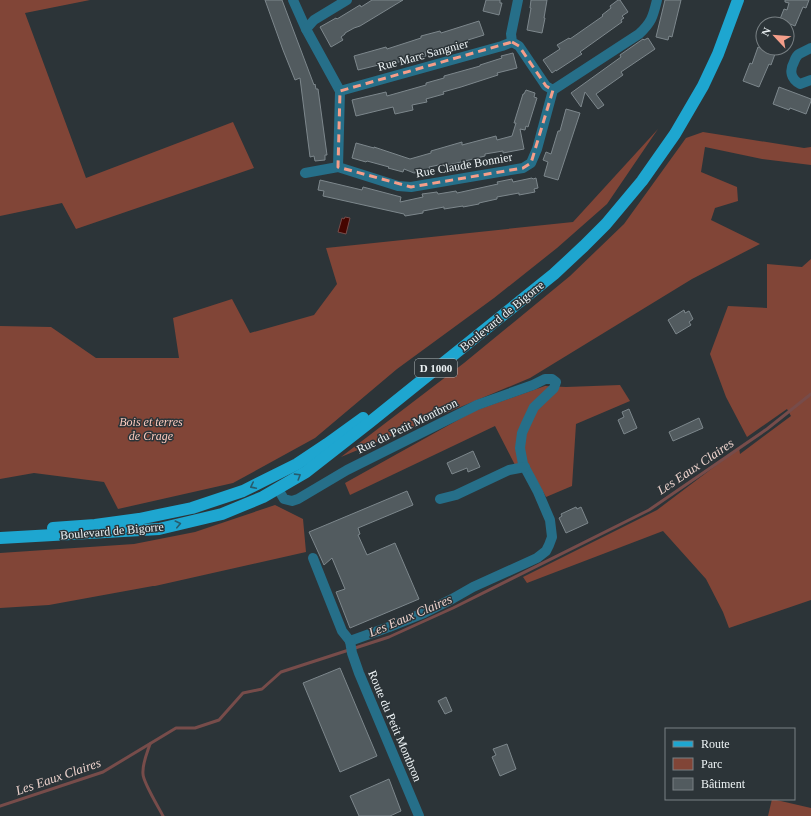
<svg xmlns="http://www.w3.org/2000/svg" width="811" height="816" font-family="'Times New Roman',serif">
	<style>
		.green { fill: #814537 }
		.water { fill: #450500; stroke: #774c4a }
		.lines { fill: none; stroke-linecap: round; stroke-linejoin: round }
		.stream { stroke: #774c4a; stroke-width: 3 }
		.building { fill: #525b5f; stroke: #7d878c }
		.minor { stroke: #266f89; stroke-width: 10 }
		.major { stroke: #1ea6d0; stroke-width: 12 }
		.oneway { stroke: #275c6d }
		.marked { fill: none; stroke: #f49e8a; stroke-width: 3; stroke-dasharray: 8 5; stroke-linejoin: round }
		.labels { text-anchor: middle; stroke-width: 3; stroke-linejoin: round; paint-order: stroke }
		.shield { fill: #2c3438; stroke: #b3babc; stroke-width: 1 }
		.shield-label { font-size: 11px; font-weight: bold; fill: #edf3f5 }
		.street-label { font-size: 12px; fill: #edf3f5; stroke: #2c3438 }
		.park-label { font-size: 12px; font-style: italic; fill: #fdcbbf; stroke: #2c3438 }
		.water-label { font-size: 13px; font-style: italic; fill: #edd3cd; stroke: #2c3438 }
	</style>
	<rect width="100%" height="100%" fill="#2c3438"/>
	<g class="green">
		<polygon points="0,0 90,0 25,13 86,178 233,122 254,168 76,229 62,203 0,216"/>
		<polygon points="658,129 607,204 557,248 494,298 397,369 315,438 233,483 118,509 104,482 34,473 0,479 0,326 51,327 96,358 179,358 173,318 232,299 250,333 314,315 337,284 326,248 573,222"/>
		<polygon points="703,132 804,148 811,147 811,165 762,159 705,147 701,172 737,187 738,201 715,208 711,220 760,244 692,279 530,378 341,457 464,363 570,276 624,224 686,138"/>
		<polygon points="811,259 811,600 729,628 723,612 706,579 663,531 527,583 523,577 657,510 739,448 740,454 791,416 787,409 747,437 726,397 710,354 728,306 767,308 767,264 802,267"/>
		<polygon points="620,385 630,401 576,424 572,486 546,497 527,464 515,465 495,426 350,495 345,483 474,411 545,386 566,387"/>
		<polygon points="275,505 303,519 306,552 155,586 153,586 49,605 0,608 0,553 134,544 195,532"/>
		<polygon points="772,799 811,808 811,816 768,816"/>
	</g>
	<polygon class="water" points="345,217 350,218 346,234 338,232 342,218 344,219"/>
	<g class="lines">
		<g class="stream">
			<path d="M150,744C147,753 142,764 143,774C143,782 159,808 163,816"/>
			<polyline points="0,806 103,772 176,728 195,728 219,720 243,693 262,689 281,672 389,637 453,608 649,510 767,429 811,394"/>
		</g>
	</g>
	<g class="building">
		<polygon points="265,0 282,0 314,85 315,84 316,89 318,89 327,155 325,155 325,160 315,161 314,156 310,157 300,78 295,80 283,50"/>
		<polygon points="372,0 403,0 360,26 354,28 345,33 345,34 341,37 343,40 331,47 320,27 336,18 337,19 360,5 361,7"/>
		<polygon points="486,0 500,0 500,3 502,3 499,15 483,11"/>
		<polygon points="531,0 547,0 544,18 545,18 542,33 527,30 531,8 530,8"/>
		<polygon points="618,0 620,0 628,12 622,16 624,18 621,20 622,22 580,52 582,54 556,71 556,70 552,73 543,60 560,49 557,45 569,38 570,39 603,16 602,15 611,8 610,6"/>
		<polygon points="665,0 681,0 672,37 669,36 668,40 656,37"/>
		<polygon points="785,0 809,0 806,8 803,7 795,26 790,24 778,24 784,9 787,10 789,3 785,2"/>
		<polygon points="479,21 484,35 468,40 469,43 450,49 449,47 425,52 426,56 414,59 413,58 395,63 395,61 358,70 354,56 386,47 387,49 421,38 421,36 440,31 441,33"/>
		<polygon points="648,38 655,49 621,72 623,75 596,94 604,105 598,109 585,92 581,107 571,93 621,57 620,55 643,39 644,40"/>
		<polygon points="758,47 775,54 771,65 769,64 759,87 743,81 750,63 752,64"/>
		<polygon points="513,53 517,68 497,73 498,75 461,87 443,92 444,94 426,99 427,102 412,105 413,110 395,114 393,107 356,116 352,100 386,92 387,96 426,85 426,83 444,78 444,76 480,66 480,65 502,58 501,56"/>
		<polygon points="779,87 811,99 811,101 806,114 790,108 789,110 773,104"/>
		<polygon points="526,90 535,93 534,97 537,98 528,127 526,126 525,130 520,129 524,149 503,153 503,151 485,154 485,156 449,165 448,163 429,167 430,170 414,173 404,169 403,172 388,168 389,167 367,161 366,162 352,158 356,143 374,148 374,147 410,159 431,153 431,151 462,142 462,145 496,136 497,140 512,136 516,123 514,123 523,94 524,94"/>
		<polygon points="566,109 580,113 558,180 544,176 548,162 543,160 546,152 551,154 558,131 560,131"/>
		<polygon points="532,178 533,179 536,178 538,188 534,189 535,192 519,195 519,193 497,197 497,199 479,203 479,204 463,207 463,206 444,209 444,207 423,211 423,213 405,216 404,214 323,196 324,191 318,190 320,180 362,190 363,187 401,197 400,202 423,197 422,194 437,192 438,194 456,191 457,193 498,184 497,182 512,179 513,182"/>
		<polygon points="684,310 685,313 689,311 693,319 689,322 691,325 676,334 668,320"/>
		<polygon points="629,409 637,428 624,434 618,420 624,417 622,412"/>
		<polygon points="699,418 703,428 673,441 669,432"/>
		<polygon points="473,451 480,467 468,472 467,468 452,474 447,463"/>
		<polygon points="407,491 413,505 358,528 360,534 358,535 367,555 395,543 419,599 350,628 336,592 345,589 332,558 324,565 309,532"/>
		<polygon points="576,507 577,509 581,507 588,523 566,533 559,518 562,516 561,514"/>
		<polygon points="340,668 377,756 340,772 303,683"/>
		<polygon points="446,697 452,711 445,714 438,701"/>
		<polygon points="507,744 516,769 500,776 492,757 496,755 493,749"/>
		<polygon points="389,779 401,811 390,816 359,816 350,796"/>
	</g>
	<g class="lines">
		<g class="minor">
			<polyline points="293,0 306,29 340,91 338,167"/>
			<polyline points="518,0 511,34 512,42 519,46 546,86 553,90"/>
			<polyline points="306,29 314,20 347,0"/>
			<path d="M811,48C807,50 803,52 799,54C796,56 795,59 794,62C789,71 791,79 800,84L811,80"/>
			<polyline points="340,91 502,46 512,42"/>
			<path d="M305,173L338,167L398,186L411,187L523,168L531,163L537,149L553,90L639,34C652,22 653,16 657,0"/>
			<polyline points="278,489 284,499 292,501 298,499 347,470 477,405 533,385 545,379 552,379 556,382 554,388 534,407 526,424 522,433 520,448 523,464 538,492 550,520 552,537 549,545 546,551 537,558 473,587 452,599 424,613 389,627 350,641"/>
			<polyline points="440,499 456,495 509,470 525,467"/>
			<polyline points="313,558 342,631 350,641"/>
			<polyline points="350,641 352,653 359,673 419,816"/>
		</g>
		<g class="major">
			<polyline points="53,528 95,525 139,519 192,508 243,491 297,464 327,444 363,418"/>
			<polyline points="0,538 159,529 222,514 263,497 306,472 370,422 554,274 584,246 606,224 642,181 675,134 703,86 718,54 738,0"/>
		</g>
	</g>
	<defs><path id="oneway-chevron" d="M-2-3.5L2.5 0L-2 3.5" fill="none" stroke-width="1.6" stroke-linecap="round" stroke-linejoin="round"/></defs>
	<g class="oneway">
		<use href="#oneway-chevron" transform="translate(298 476) rotate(-32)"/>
		<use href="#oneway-chevron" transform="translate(253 486) rotate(153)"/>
		<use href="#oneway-chevron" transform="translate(178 524) rotate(-13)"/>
	</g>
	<path class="marked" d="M512,42L519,46L546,86L553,90L531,163L523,168L411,187L338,167L340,91Z"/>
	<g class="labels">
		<rect class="shield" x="415" y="359" width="42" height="18" rx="3"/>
		<g class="shield-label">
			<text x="436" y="372">D 1000</text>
		</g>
		<g class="street-label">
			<text transform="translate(423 55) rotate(-15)" y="4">Rue Marc Sangnier</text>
			<text transform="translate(464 165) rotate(-10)" y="4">Rue Claude Bonnier</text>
			<text transform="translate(502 316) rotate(-39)" y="4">Boulevard de Bigorre</text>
			<text transform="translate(407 426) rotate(-26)" y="4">Rue du Petit Montbron</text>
			<text transform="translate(112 531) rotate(-5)" y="4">Boulevard de Bigorre</text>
			<text transform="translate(395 726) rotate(67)" y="4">Route du Petit Montbron</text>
		</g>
		<g class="park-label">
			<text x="151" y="426">Bois et terres<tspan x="151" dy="14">de Crage</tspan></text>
		</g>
		<g class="water-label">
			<text transform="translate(695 466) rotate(-34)" y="5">Les Eaux Claires</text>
			<text transform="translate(410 615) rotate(-23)" y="5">Les Eaux Claires</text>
			<text transform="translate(58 776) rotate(-19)" y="5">Les Eaux Claires</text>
		</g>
	</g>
	<rect x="665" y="728" width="130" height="72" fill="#2c3438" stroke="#798084"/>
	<rect x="673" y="741" width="20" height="6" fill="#1ea6d0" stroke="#798084"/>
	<text x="701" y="748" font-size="12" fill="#edf3f5">Route</text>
	<rect x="673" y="758" width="20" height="12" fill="#814537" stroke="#798084"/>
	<text x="701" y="768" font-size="12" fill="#edf3f5">Parc</text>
	<rect x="673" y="778" width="20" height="12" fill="#525b5f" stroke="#798084"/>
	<text x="701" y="788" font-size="12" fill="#edf3f5">Bâtiment</text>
	<g transform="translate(775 36) rotate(296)"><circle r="19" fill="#2c3438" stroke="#798084"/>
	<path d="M0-3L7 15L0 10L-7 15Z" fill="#f49e8a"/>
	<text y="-6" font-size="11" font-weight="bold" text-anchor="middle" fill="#edf3f5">N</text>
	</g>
</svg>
